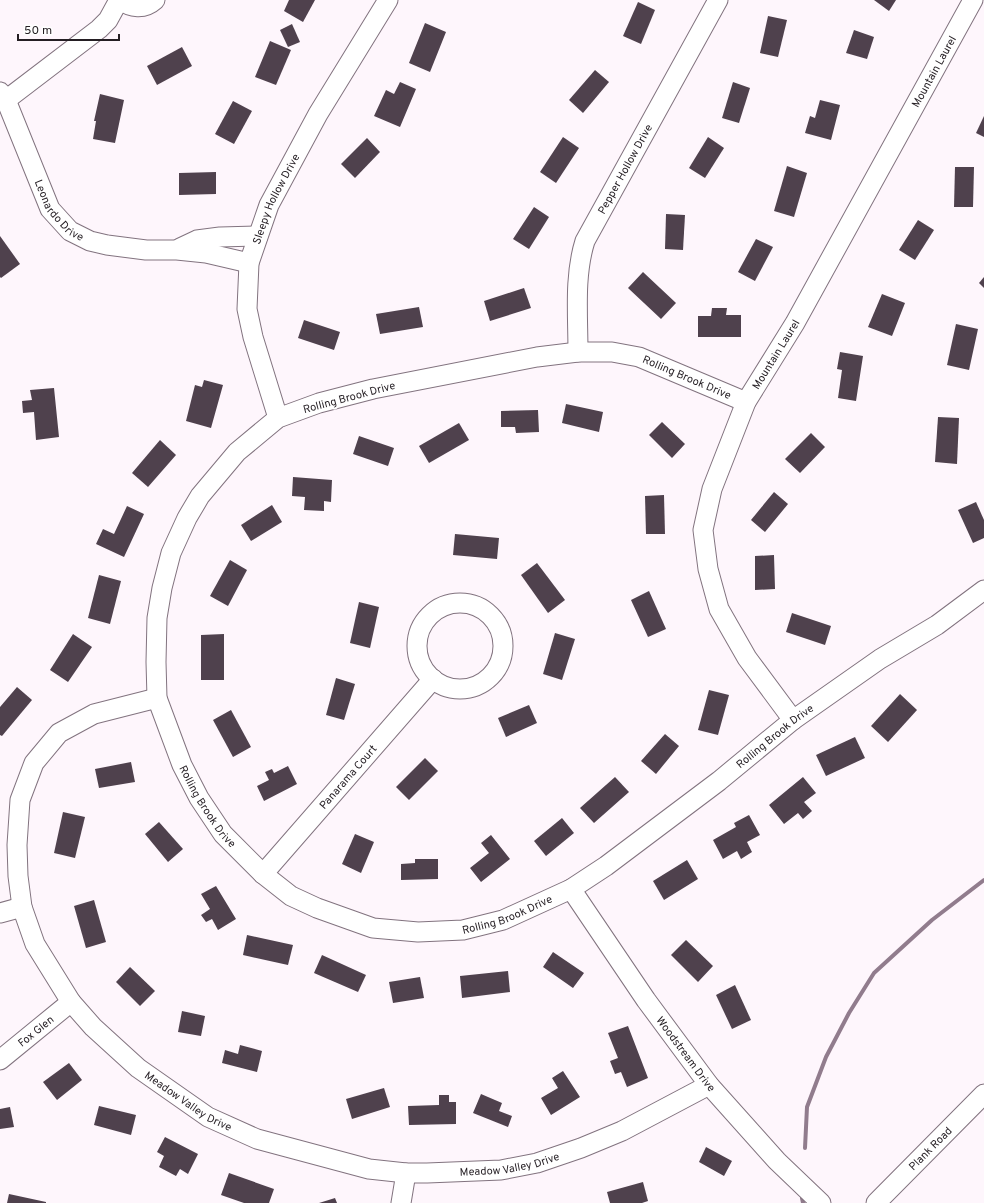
<svg xmlns="http://www.w3.org/2000/svg" width="984" height="1203" font-family="Overpass,sans-serif">
	<style>
		.lines { fill: none; stroke-linecap: round; stroke-linejoin: round }
		.stream { stroke: #917c8d; stroke-width: 4 }
		.building { fill: #4f414d }
		.minor-casing { stroke: #82737f; stroke-width: 21 }
		.minor { stroke: #fff; stroke-width: 19 }
		.labels { text-anchor: middle; stroke-width: 4; stroke-linejoin: round; paint-order: stroke }
		.street-label { font-size: 11px; fill: #241e23; stroke: #fff }
	</style>
	<rect width="100%" height="100%" fill="#fef6fc"/>
	<g class="lines">
		<g class="stream">
			<polyline points="805,1148 807,1107 826,1057 849,1013 874,973 932,920 984,880"/>
			<polyline points="802,1198 803,1203"/>
		</g>
	</g>
	<g class="building">
		<polygon points="289,0 315,0 303,22 284,11"/>
		<polygon points="874,0 896,0 889,11"/>
		<polygon points="638,2 655,10 641,44 623,36"/>
		<polygon points="768,16 787,20 778,57 760,53"/>
		<polygon points="425,23 446,32 430,72 409,63"/>
		<polygon points="292,24 300,42 288,47 280,30"/>
		<polygon points="854,30 874,37 867,59 846,53"/>
		<polygon points="270,41 291,50 276,85 255,77"/>
		<polygon points="182,47 192,66 157,85 147,66"/>
		<polygon points="595,70 609,82 583,113 569,100"/>
		<polygon points="400,82 416,89 400,127 374,116 386,90 394,94"/>
		<polygon points="733,82 750,88 739,123 722,118"/>
		<polygon points="100,94 124,100 115,143 93,139 96,121 94,121"/>
		<polygon points="820,100 840,105 831,140 805,133 810,116 815,118"/>
		<polygon points="233,101 252,111 234,144 215,134"/>
		<polygon points="984,116 984,137 976,133"/>
		<polygon points="563,137 579,148 556,183 540,172"/>
		<polygon points="708,137 724,148 705,178 689,168"/>
		<polygon points="367,138 380,152 355,178 341,164"/>
		<polygon points="787,166 807,173 794,217 774,211"/>
		<polygon points="955,167 974,167 973,207 954,207"/>
		<polygon points="216,172 216,194 179,195 179,173"/>
		<polygon points="534,207 549,217 529,249 513,239"/>
		<polygon points="666,214 685,215 683,250 665,249"/>
		<polygon points="918,220 934,230 915,260 899,250"/>
		<polygon points="0,236 20,264 1,278 0,277"/>
		<polygon points="756,239 773,247 755,281 738,272"/>
		<polygon points="643,272 676,303 661,319 628,288"/>
		<polygon points="984,277 984,288 979,283"/>
		<polygon points="524,288 531,308 490,321 484,301"/>
		<polygon points="882,294 905,303 892,336 868,327"/>
		<polygon points="419,307 423,327 380,334 376,314"/>
		<polygon points="712,308 727,308 726,315 741,315 741,337 698,337 698,316 711,316"/>
		<polygon points="304,320 340,332 334,350 298,338"/>
		<polygon points="956,324 978,329 969,370 947,365"/>
		<polygon points="840,352 863,356 856,401 838,398 842,370 837,369"/>
		<polygon points="204,380 223,385 211,428 186,421 195,385 202,387"/>
		<polygon points="54,388 59,437 36,440 34,412 23,413 22,401 32,400 30,390"/>
		<polygon points="566,404 603,412 599,432 562,423"/>
		<polygon points="538,410 539,432 516,433 515,427 501,427 501,411"/>
		<polygon points="938,417 959,418 957,464 935,462"/>
		<polygon points="662,422 685,444 672,458 649,435"/>
		<polygon points="459,423 469,440 429,463 419,446"/>
		<polygon points="811,433 825,447 800,473 785,459"/>
		<polygon points="359,436 394,448 388,466 353,454"/>
		<polygon points="160,440 176,455 148,487 132,473"/>
		<polygon points="293,477 332,480 331,502 324,501 324,511 304,510 305,497 292,496"/>
		<polygon points="774,492 788,504 765,532 751,520"/>
		<polygon points="664,495 665,534 646,534 645,496"/>
		<polygon points="976,502 984,520 984,538 973,543 958,510"/>
		<polygon points="272,505 282,522 251,541 241,525"/>
		<polygon points="127,506 144,514 124,557 96,544 103,529 114,534"/>
		<polygon points="455,534 499,538 497,559 453,555"/>
		<polygon points="774,555 775,589 755,590 755,556"/>
		<polygon points="230,560 247,570 228,606 210,596"/>
		<polygon points="537,563 565,600 548,613 521,575"/>
		<polygon points="99,575 121,581 110,624 88,618"/>
		<polygon points="649,591 666,629 648,637 631,600"/>
		<polygon points="359,602 379,607 370,648 350,643"/>
		<polygon points="792,613 831,626 825,645 786,632"/>
		<polygon points="555,633 575,639 562,680 543,674"/>
		<polygon points="73,634 92,647 68,682 50,670"/>
		<polygon points="224,634 224,680 201,680 201,635"/>
		<polygon points="336,678 355,684 344,720 326,715"/>
		<polygon points="17,687 32,700 2,736 0,735 0,707"/>
		<polygon points="709,690 729,695 718,735 698,730"/>
		<polygon points="900,694 917,710 888,742 871,726"/>
		<polygon points="529,705 537,723 506,737 498,718"/>
		<polygon points="231,710 251,747 233,757 213,720"/>
		<polygon points="665,734 679,746 656,774 641,761"/>
		<polygon points="855,737 865,758 826,776 816,755"/>
		<polygon points="425,758 438,771 409,800 396,787"/>
		<polygon points="131,762 135,782 99,788 95,769"/>
		<polygon points="288,766 297,784 264,801 257,786 269,780 265,772 272,769 274,773"/>
		<polygon points="615,777 629,792 594,823 580,808"/>
		<polygon points="803,777 816,793 804,802 812,811 803,819 798,813 784,824 769,805"/>
		<polygon points="63,812 85,817 75,858 54,853"/>
		<polygon points="749,815 760,835 747,842 752,852 741,859 737,851 723,859 713,840 736,827 734,823"/>
		<polygon points="562,818 574,833 546,856 534,841"/>
		<polygon points="159,822 183,849 168,862 145,834"/>
		<polygon points="355,834 374,842 361,873 342,864"/>
		<polygon points="491,835 510,859 481,882 470,868 489,853 481,843"/>
		<polygon points="415,859 438,859 438,879 401,880 401,864 415,863"/>
		<polygon points="687,860 698,879 664,900 653,881"/>
		<polygon points="216,886 236,919 218,930 212,919 206,922 201,915 210,909 201,894"/>
		<polygon points="94,900 106,942 86,948 74,906"/>
		<polygon points="247,935 293,945 288,965 243,955"/>
		<polygon points="686,940 713,966 698,982 671,955"/>
		<polygon points="553,952 584,973 573,988 543,967"/>
		<polygon points="322,955 366,975 358,992 314,973"/>
		<polygon points="130,967 155,991 140,1006 116,982"/>
		<polygon points="508,971 510,992 462,998 460,976"/>
		<polygon points="420,977 424,998 393,1003 389,982"/>
		<polygon points="735,985 751,1020 732,1029 716,995"/>
		<polygon points="182,1011 205,1016 201,1036 178,1032"/>
		<polygon points="628,1026 648,1078 627,1087 621,1072 615,1074 610,1061 618,1058 608,1033"/>
		<polygon points="240,1045 262,1051 257,1072 222,1063 225,1050 238,1054"/>
		<polygon points="69,1063 82,1080 57,1100 43,1082"/>
		<polygon points="563,1071 580,1097 551,1115 541,1098 558,1088 552,1078"/>
		<polygon points="384,1088 390,1107 352,1119 346,1099"/>
		<polygon points="481,1094 502,1103 499,1111 512,1116 508,1127 473,1113"/>
		<polygon points="439,1095 449,1095 449,1102 456,1102 456,1124 409,1125 408,1106 439,1105"/>
		<polygon points="99,1106 136,1115 131,1135 94,1125"/>
		<polygon points="10,1107 14,1127 0,1129 0,1109"/>
		<polygon points="165,1137 198,1154 188,1174 180,1169 176,1176 159,1167 164,1156 157,1152"/>
		<polygon points="706,1147 732,1161 724,1176 699,1162"/>
		<polygon points="229,1173 274,1189 269,1203 244,1203 221,1195"/>
		<polygon points="643,1182 648,1201 642,1203 610,1203 607,1192"/>
		<polygon points="9,1194 46,1202 46,1203 7,1203"/>
		<polygon points="335,1198 337,1203 319,1203"/>
	</g>
	<g class="lines">
		<defs>
			<g id="minor">
				<path d="M120,0C131,8 144,10 155,0"/>
				<path id="s1" d="M0,92L6,100L50,209L70,231L90,241L107,245L146,250H177L206,253L249,263"/>
				<polyline points="6,100 99,29 108,20 119,0"/>
				<polyline points="180,248 197,240 220,237 258,236"/>
				<path id="s2" d="M578,352C578,315 574,276 585,241L718,0"/>
				<path id="s3" d="M746,402L639,357L612,352H578L537,357L373,389L319,403L278,418L237,452L200,496L187,518L171,553L162,588L157,618L156,662L157,698L182,765L199,798L223,834L263,874L291,896L317,908L373,928L418,932L463,930L503,920L571,889L606,866L719,781L793,720L880,659L937,625L984,590"/>
				<path id="s4" d="M278,418L253,337L247,309L249,263L269,205L318,114L388,0"/>
				<circle cx="460" cy="646" r="43"/>
				<path id="s5" d="M157,698L94,714L59,733L34,763L20,800L17,845L18,876L22,907L35,944L71,1002L93,1027L138,1068L208,1117L257,1139L369,1169L406,1173H427L501,1170L537,1163L581,1148L622,1131L709,1085"/>
				<path id="s6" d="M793,720L747,658L719,609L708,569L703,530L712,489L746,402L795,323L973,0"/>
				<path id="s7" d="M263,874L433,679"/>
				<path id="s8" d="M571,889L646,1000L709,1085L777,1161L821,1203"/>
				<polyline points="0,913 22,907"/>
				<path id="s9" d="M0,1060L71,1002"/>
				<polyline points="401,1203 406,1173"/>
				<path id="s10" d="M876,1203L984,1094"/>
			</g>
		</defs>
		<use href="#minor" class="minor-casing"/>
		<use href="#minor" class="minor"/>
	</g>
	<g class="labels">
		<g class="street-label">
			<text dy="4" stroke="none"><textPath href="#s6" startOffset="730">Mountain Laurel</textPath></text>
			<text dy="4" stroke="none"><textPath href="#s2" startOffset="194">Pepper Hollow Drive</textPath></text>
			<text dy="4" stroke="none"><textPath href="#s4" startOffset="229">Sleepy Hollow Drive</textPath></text>
			<text dy="4" stroke="none"><textPath href="#s1" startOffset="134">Leonardo Drive</textPath></text>
			<text dy="4" stroke="none"><textPath href="#s6" startOffset="406">Mountain Laurel</textPath></text>
			<text transform="translate(687 377) rotate(23)" y="4">Rolling Brook Drive</text>
			<text transform="translate(349 397) rotate(-15)" y="4">Rolling Brook Drive</text>
			<text dy="4" stroke="none"><textPath href="#s3" startOffset="1600">Rolling Brook Drive</textPath></text>
			<text dy="4" stroke="none"><textPath href="#s7" startOffset="129">Panarama Court</textPath></text>
			<text dy="4" stroke="none"><textPath href="#s3" startOffset="927">Rolling Brook Drive</textPath></text>
			<text dy="4" stroke="none"><textPath href="#s3" startOffset="1276">Rolling Brook Drive</textPath></text>
			<text dy="4" stroke="none"><textPath href="#s9" startOffset="46">Fox Glen</textPath></text>
			<text dy="4" stroke="none"><textPath href="#s8" startOffset="201">Woodstream Drive</textPath></text>
			<text dy="4" stroke="none"><textPath href="#s5" startOffset="553">Meadow Valley Drive</textPath></text>
			<text dy="4" stroke="none"><textPath href="#s10" startOffset="77">Plank Road</textPath></text>
			<text dy="4" stroke="none"><textPath href="#s5" startOffset="889">Meadow Valley Drive</textPath></text>
		</g>
	</g>
	<path d="M18 34v6h101v-6" fill="none" stroke="#241e23" stroke-width="2"/>
	<text x="24" y="34" font-size="12" fill="#241e23" stroke="#ffffff" stroke-width="3" paint-order="stroke">50 m</text>
</svg>
